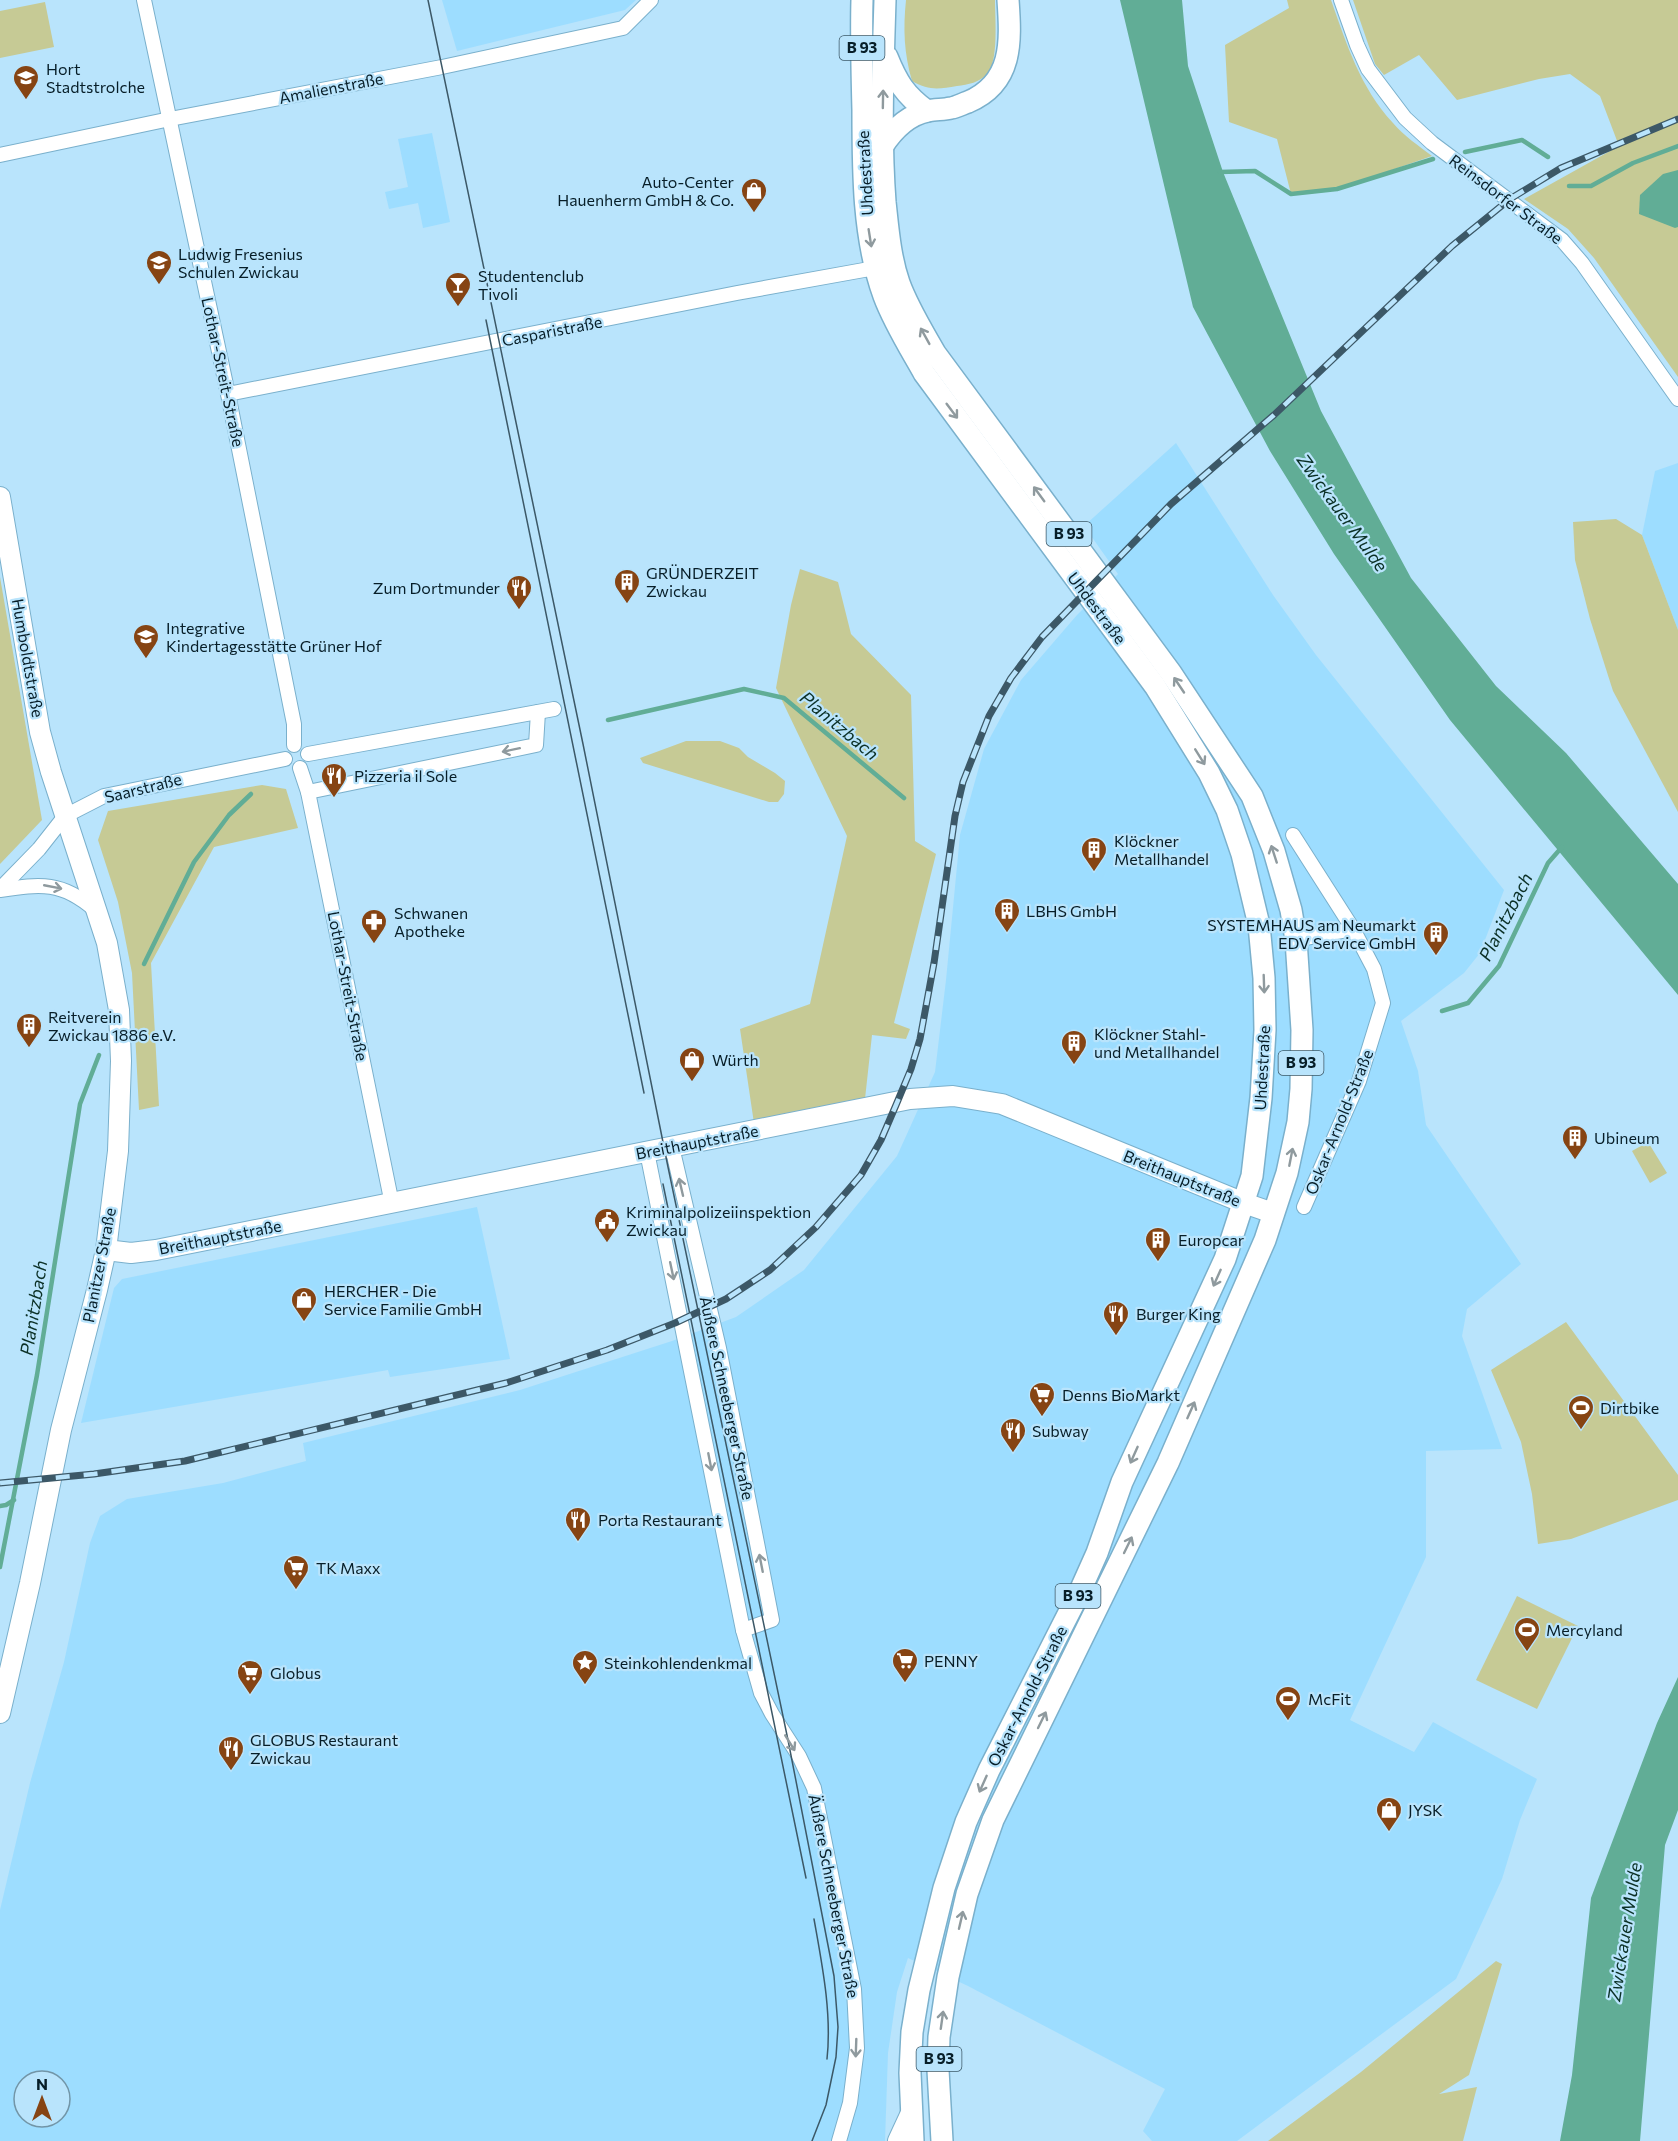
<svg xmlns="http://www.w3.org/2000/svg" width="1678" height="2141" font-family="Commissioner,sans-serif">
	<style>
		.built { fill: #9dddff; fill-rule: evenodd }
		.green { fill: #c6ca95 }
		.water { fill: #61ad96 }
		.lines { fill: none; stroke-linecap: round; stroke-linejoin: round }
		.stream { stroke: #61ad96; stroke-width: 4.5 }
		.minor-casing { stroke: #7ab0cc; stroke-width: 16 }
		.secondary-casing { stroke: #7ab0cc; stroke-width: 22 }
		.primary-casing { stroke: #7ab0cc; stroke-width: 24 }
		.minor { stroke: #fff; stroke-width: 14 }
		.secondary { stroke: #fff; stroke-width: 20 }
		.primary { stroke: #fff; stroke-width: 21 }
		.tram { stroke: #3c5867; stroke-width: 1.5 }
		.rail-casing { stroke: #3c5867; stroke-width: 7 }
		.rail { stroke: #b9e4fc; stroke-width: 4.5; stroke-dasharray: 14; stroke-linecap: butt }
		.oneway { stroke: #8f9a9e }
		.labels { text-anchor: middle; stroke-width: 4.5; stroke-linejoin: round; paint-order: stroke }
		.shield { fill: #b9e4fc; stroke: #3c5968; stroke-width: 1.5 }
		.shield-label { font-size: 15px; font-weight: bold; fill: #071e28 }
		.poi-label { font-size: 16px; fill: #071e28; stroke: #b9e4fc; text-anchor: start }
		.street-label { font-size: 16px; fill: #071e28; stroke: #b9e4fc }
		.water-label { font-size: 18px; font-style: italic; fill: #0b3026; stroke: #b9e4fc }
	</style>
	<rect width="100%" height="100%" fill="#b9e4fc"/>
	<g class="built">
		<polygon points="442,0 636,0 625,10 457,51"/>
		<polygon points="432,133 450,222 423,228 418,203 389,209 385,192 408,187 398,139"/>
		<path d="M1176,443L1273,595L1316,655L1504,890L1480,953L1464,973L1401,1021L1418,1071L1426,1125L1521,1264L1467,1309L1462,1336L1502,1449L1426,1451V1557L1350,1720L1414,1752L1433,1722L1537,1779L1520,1820L1502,1879L1456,1979L1237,2141H1152L1143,2131L1165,2089L968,1986L908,1958L897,1992L888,2053L885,2141H0V1910L30,1783L64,1662L90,1543L100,1516L127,1499L223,1483L306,1461L303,1443L520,1390L672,1341L736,1317L804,1270L897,1156L935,1072L946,980L960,835L984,749L1021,680L1077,615L1118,574L1084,526ZM24,2081H60V2117H24Z"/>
		<polygon points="1678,463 1678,630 1642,535 1655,471"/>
		<polygon points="477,1207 510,1359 390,1377 388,1370 81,1423 114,1288 122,1279"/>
	</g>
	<g class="green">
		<path d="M906,0H995C995,17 999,62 987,74C980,82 968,85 957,86C939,89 929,91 912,81C904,53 903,29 906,0Z"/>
		<path d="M1287,0H1331C1347,45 1360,87 1393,123C1404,136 1419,146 1432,156L1337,189L1291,194L1277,139L1229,122L1225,45L1289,8Z"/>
		<polygon points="1353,0 1678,0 1678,377 1594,258 1568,229 1524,199 1619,146 1600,96 1570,74 1539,79 1457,100 1419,55 1384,75 1375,64"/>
		<polygon points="45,2 54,47 0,58 0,11"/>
		<polygon points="1616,519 1642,535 1678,630 1678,812 1613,691 1590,619 1575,560 1573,522"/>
		<polygon points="800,569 838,582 851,634 911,695 915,841 936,854 894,1023 910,1029 906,1039 872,1035 864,1108 755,1130 740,1029 810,1004 847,836 776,688 791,605"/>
		<polygon points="0,577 42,820 0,864"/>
		<polygon points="686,741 720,741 739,748 748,757 775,773 785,781 784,794 778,802 769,802 643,763 640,758"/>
		<polygon points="262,785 286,789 298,828 214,847 151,963 159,1106 139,1110 132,973 118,902 98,840 108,811"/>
		<polygon points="1648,1142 1667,1173 1650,1183 1632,1151"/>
		<polygon points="1566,1322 1678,1475 1678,1500 1571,1539 1538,1544 1532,1494 1521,1442 1491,1370"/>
		<polygon points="1517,1596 1578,1626 1537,1709 1476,1680"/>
		<polygon points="1496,1961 1502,1964 1469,2075 1439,2094 1477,2087 1463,2141 1268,2141 1361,2072"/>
	</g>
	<g class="water">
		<polygon points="1120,0 1182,0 1188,66 1223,172 1321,411 1411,578 1496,686 1566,753 1678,884 1678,995 1450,720 1334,554 1270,451 1193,307"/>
		<polygon points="1678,170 1678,227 1675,228 1639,214 1640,195 1663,174"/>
		<polygon points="1678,1677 1678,1810 1665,1845 1640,2141 1560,2141 1572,2075 1591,1898 1657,1723"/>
	</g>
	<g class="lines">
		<g class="stream">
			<polyline points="1465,152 1522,140 1548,157"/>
			<polyline points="1220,172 1255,171 1291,194 1337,189 1433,159"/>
			<polyline points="1569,186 1591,186 1633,163 1678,146"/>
			<polyline points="608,720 744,689 784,698 904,798"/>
			<polyline points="144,964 194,862 229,815 251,794"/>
			<polyline points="1442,1011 1468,1003 1499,966 1548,863 1562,847"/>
			<polyline points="0,1506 6,1505 14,1500"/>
			<polyline points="0,1567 37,1375 80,1104 99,1055"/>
		</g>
		<defs>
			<g id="minor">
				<polyline points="144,0 228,394 294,724 294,745"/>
				<polyline points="1341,0 1357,45 1368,69 1405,118 1432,143 1562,240 1582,263 1678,399"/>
				<polyline points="0,155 170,119 442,67 623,28 651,0"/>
				<polyline points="228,394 737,293 875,268"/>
				<polyline points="308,754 554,709"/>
				<polyline points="300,768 308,792 392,1204"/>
				<polyline points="308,792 536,745 538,712"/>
				<polyline points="1293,835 1353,929"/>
				<polyline points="0,889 39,849 65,816 104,796 285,759"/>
				<path d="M0,890C41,884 62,881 95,910"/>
				<polyline points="1296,940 1353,929 1374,969 1383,1003 1359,1081 1304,1207"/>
				<polyline points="672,1147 719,1348 772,1620 743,1630"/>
				<polyline points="647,1152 743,1630 761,1693 772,1714 799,1756 814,1788 854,1989 857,2048 850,2103 839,2141"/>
			</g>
			<g id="secondary">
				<polyline points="0,497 40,732 51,772 107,943 119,1010 121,1061 118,1151 106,1250 97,1290 61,1430 30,1583 0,1713"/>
				<polyline points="106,1250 131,1253 156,1250 910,1099 953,1096 1002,1104 1244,1203 1273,1213"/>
				<polyline points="898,2141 911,2113"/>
			</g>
			<g id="primary">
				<path d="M862,0C861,37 862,73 863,110C863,172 863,238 884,296C894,323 910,348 924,373L1155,686L1209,773L1227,810L1242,854L1259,925L1264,978L1265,1030L1261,1098L1252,1176L1225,1259L1122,1482L1097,1553L1080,1591L989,1770L966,1822L944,1888L919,1990L912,2032L910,2073L913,2141"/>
				<path d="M885,0C883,67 880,135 885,202C888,229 890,257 899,283C908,308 922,330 935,353L1171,673L1252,796L1274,851L1291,910L1296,940L1302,1030L1301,1089L1298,1122L1287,1173L1265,1240L1168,1463L993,1820L967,1894L948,1977L939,2037L938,2070L942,2141"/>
				<path d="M887,57C897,82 905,95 927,111"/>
				<path d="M882,147C893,130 907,115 928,111C935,109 943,110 951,108C957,107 962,104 968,102C1013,83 1011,42 1008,0"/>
			</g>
		</defs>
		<use href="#minor" class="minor-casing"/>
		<use href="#secondary" class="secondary-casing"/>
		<use href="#primary" class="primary-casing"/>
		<use href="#minor" class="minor"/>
		<use href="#secondary" class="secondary"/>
		<use href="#primary" class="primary"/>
		<g class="tram">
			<polyline points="428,0 583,744 668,1167 788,1740 834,1976 838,2027 836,2057 826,2105 812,2141"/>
			<polyline points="486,320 644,1093"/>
			<polyline points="663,1184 806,1878"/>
			<path d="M814,1919C822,1964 832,2013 827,2059"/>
		</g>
		<defs>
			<polyline id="rail" points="0,1483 94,1474 185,1461 506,1383 607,1350 675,1323 726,1299 770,1270 816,1227 861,1175 881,1140 896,1105 911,1069 920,1039 934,963 955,816 963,782 989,716 1011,678 1042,637 1171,504 1274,415 1452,246 1510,199 1561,168 1678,119"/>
		</defs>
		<use href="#rail" class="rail-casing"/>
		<use href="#rail" class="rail"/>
	</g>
	<defs><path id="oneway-shaft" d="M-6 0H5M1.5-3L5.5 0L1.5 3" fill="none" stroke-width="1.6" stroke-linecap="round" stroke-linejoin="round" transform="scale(1.5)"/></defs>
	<g class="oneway">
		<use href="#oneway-shaft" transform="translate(883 99) rotate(-89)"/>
		<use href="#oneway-shaft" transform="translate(870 238) rotate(81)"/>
		<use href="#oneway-shaft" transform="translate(925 336) rotate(-119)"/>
		<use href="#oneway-shaft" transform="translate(952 411) rotate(53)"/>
		<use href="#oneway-shaft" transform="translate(1039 494) rotate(-126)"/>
		<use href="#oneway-shaft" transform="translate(1179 685) rotate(-124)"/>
		<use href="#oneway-shaft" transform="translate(511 750) rotate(168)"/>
		<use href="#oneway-shaft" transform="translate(1200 757) rotate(58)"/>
		<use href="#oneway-shaft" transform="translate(1274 854) rotate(-108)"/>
		<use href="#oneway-shaft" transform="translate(53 887) rotate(11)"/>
		<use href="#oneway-shaft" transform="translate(1264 984) rotate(88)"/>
		<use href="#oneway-shaft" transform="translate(1291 1157) rotate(-79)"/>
		<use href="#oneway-shaft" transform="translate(681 1187) rotate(-103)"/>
		<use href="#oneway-shaft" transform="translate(672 1271) rotate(78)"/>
		<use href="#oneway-shaft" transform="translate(1217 1278) rotate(114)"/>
		<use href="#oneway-shaft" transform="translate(1191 1410) rotate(-66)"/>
		<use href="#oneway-shaft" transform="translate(1134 1455) rotate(114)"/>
		<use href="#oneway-shaft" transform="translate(710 1462) rotate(79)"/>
		<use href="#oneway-shaft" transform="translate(1128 1545) rotate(-64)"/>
		<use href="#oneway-shaft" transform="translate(761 1563) rotate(-101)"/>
		<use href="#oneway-shaft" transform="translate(1042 1720) rotate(-64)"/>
		<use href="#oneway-shaft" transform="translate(790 1743) rotate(58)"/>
		<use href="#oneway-shaft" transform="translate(983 1784) rotate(114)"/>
		<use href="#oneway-shaft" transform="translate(961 1920) rotate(-77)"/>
		<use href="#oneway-shaft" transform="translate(942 2020) rotate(-82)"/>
		<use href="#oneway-shaft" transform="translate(856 2048) rotate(92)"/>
	</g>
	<defs>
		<symbol id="school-pin" viewBox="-11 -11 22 30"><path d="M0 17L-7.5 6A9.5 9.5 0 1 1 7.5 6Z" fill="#864413" stroke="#b9e4fc"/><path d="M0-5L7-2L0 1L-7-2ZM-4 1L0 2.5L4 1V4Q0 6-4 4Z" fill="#fff"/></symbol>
		<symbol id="shop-pin" viewBox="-11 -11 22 30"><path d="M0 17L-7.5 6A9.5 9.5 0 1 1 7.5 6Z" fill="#864413" stroke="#b9e4fc"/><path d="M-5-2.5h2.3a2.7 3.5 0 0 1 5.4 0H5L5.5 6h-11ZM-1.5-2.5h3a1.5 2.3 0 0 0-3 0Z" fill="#fff"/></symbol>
		<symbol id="bar-pin" viewBox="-11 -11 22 30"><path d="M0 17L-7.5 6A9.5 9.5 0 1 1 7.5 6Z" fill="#864413" stroke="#b9e4fc"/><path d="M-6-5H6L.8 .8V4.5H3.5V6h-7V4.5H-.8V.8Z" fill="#fff"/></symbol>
		<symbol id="building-pin" viewBox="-11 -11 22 30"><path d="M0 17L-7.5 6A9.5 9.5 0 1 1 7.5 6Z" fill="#864413" stroke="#b9e4fc"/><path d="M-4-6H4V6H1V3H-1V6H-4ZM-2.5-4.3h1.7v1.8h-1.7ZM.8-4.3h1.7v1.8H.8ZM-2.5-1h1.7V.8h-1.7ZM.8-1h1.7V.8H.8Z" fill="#fff"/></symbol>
		<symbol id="restaurant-pin" viewBox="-11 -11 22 30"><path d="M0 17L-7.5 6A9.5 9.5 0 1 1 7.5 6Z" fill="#864413" stroke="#b9e4fc"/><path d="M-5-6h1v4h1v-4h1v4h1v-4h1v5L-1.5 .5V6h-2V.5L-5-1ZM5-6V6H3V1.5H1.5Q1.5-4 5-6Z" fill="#fff"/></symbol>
		<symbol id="pharmacy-pin" viewBox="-11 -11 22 30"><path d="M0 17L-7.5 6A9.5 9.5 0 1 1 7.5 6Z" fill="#864413" stroke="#b9e4fc"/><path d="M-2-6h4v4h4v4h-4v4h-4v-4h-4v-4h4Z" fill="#fff"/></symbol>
		<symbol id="civic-pin" viewBox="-11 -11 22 30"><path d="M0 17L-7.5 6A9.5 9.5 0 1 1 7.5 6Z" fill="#864413" stroke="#b9e4fc"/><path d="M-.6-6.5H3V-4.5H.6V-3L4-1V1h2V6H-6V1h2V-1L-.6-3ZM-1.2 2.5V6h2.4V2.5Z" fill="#fff"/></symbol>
		<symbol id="supermarket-pin" viewBox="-11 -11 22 30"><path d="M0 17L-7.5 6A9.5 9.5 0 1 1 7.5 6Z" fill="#864413" stroke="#b9e4fc"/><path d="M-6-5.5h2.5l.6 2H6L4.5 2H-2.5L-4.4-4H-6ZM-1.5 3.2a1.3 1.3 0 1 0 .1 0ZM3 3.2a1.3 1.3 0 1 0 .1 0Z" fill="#fff"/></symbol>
		<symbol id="stadium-pin" viewBox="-11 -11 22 30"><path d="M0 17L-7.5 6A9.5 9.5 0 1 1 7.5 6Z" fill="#864413" stroke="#b9e4fc"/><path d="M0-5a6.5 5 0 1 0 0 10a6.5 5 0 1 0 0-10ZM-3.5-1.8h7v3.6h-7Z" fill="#fff"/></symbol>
		<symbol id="sight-pin" viewBox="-11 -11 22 30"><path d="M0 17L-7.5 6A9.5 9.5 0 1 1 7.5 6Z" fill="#864413" stroke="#b9e4fc"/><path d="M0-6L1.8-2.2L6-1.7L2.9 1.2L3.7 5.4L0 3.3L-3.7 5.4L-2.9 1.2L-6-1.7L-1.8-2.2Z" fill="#fff"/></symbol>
	</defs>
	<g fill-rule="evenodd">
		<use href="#school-pin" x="11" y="63" width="30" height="40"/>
		<use href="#shop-pin" x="739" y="176" width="30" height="40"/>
		<use href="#school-pin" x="144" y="248" width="30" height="40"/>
		<use href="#bar-pin" x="443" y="270" width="30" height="40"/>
		<use href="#building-pin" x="612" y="567" width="30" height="40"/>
		<use href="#restaurant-pin" x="504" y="573" width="30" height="40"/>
		<use href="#school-pin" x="131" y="622" width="30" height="40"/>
		<use href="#restaurant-pin" x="319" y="761" width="30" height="40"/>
		<use href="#building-pin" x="1079" y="835" width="30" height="40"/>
		<use href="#building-pin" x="992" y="896" width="30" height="40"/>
		<use href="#pharmacy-pin" x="359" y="907" width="30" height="40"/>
		<use href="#building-pin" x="1421" y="919" width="30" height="40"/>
		<use href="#building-pin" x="14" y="1011" width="30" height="40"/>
		<use href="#building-pin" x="1059" y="1028" width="30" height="40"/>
		<use href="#shop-pin" x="677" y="1045" width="30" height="40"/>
		<use href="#building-pin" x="1560" y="1123" width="30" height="40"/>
		<use href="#civic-pin" x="592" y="1206" width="30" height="40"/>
		<use href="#building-pin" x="1143" y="1225" width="30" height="40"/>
		<use href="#shop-pin" x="289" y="1285" width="30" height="40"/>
		<use href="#restaurant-pin" x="1101" y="1299" width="30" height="40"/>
		<use href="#supermarket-pin" x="1027" y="1380" width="30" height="40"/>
		<use href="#stadium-pin" x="1566" y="1393" width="30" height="40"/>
		<use href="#restaurant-pin" x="998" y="1416" width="30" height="40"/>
		<use href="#restaurant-pin" x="563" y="1505" width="30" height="40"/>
		<use href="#supermarket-pin" x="281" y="1553" width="30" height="40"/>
		<use href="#stadium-pin" x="1512" y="1615" width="30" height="40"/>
		<use href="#supermarket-pin" x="890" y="1646" width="30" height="40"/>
		<use href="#sight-pin" x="570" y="1648" width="30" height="40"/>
		<use href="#supermarket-pin" x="235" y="1658" width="30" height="40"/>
		<use href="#stadium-pin" x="1273" y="1684" width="30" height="40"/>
		<use href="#restaurant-pin" x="216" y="1734" width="30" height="40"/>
		<use href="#shop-pin" x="1374" y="1795" width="30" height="40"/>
	</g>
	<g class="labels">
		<g class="shield">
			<rect x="839.5" y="36" width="45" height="24" rx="4.5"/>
			<rect x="1046.5" y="522" width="45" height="24" rx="4.5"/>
			<rect x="1278.5" y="1051" width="45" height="24" rx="4.5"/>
			<rect x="1055.5" y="1584" width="45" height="24" rx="4.5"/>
			<rect x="916.5" y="2047" width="45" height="24" rx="4.5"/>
		</g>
		<g class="shield-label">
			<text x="862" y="53">B 93</text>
			<text x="1069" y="539">B 93</text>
			<text x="1301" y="1068">B 93</text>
			<text x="1078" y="1601">B 93</text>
			<text x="939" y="2064">B 93</text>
		</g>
		<g class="poi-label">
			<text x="46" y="75">Hort<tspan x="46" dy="18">Stadtstrolche</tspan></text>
			<text x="734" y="188" text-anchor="end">Auto-Center<tspan x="734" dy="18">Hauenherm GmbH &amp; Co.</tspan></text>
			<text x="178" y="260">Ludwig Fresenius<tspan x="178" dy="18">Schulen Zwickau</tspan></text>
			<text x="478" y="282">Studentenclub<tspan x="478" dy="18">Tivoli</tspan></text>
			<text x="646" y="579">GRÜNDERZEIT<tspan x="646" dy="18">Zwickau</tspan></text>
			<text x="500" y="594" text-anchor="end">Zum Dortmunder</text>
			<text x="166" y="634">Integrative<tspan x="166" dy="18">Kindertagesstätte Grüner Hof</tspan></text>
			<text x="354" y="782">Pizzeria il Sole</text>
			<text x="1114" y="847">Klöckner<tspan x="1114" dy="18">Metallhandel</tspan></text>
			<text x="1026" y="917">LBHS GmbH</text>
			<text x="394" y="919">Schwanen<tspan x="394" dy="18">Apotheke</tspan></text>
			<text x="1416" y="931" text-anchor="end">SYSTEMHAUS am Neumarkt<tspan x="1416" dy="18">EDV Service GmbH</tspan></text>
			<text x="48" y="1023">Reitverein<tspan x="48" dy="18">Zwickau 1886 e.V.</tspan></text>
			<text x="1094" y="1040">Klöckner Stahl-<tspan x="1094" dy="18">und Metallhandel</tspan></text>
			<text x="712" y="1066">Würth</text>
			<text x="1594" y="1144">Ubineum</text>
			<text x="626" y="1218">Kriminalpolizeiinspektion<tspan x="626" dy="18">Zwickau</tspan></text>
			<text x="1178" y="1246">Europcar</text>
			<text x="324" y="1297">HERCHER - Die<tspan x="324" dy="18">Service Familie GmbH</tspan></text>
			<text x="1136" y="1320">Burger King</text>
			<text x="1062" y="1401">Denns BioMarkt</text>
			<text x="1600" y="1414">Dirtbike</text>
			<text x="1032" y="1437">Subway</text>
			<text x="598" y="1526">Porta Restaurant</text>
			<text x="316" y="1574">TK Maxx</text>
			<text x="1546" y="1636">Mercyland</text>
			<text x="924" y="1667">PENNY</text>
			<text x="604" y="1669">Steinkohlendenkmal</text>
			<text x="270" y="1679">Globus</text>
			<text x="1308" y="1705">McFit</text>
			<text x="250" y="1746">GLOBUS Restaurant<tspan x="250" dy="18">Zwickau</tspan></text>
			<text x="1408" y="1816">JYSK</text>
		</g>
		<g class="street-label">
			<text transform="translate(331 88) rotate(-11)" y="6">Amalienstraße</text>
			<text transform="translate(865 173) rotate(-93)" y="6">Uhdestraße</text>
			<text transform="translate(1506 199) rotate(37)" y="6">Reinsdorfer Straße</text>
			<text transform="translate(552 331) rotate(-11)" y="6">Casparistraße</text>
			<text transform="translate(223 372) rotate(78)" y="6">Lothar-Streit-Straße</text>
			<text transform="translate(1097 608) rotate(53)" y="6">Uhdestraße</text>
			<text transform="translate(28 658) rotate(80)" y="6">Humboldtstraße</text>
			<text transform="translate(143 788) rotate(-14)" y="6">Saarstraße</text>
			<text transform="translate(348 986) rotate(79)" y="6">Lothar-Streit-Straße</text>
			<text transform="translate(1262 1068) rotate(-87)" y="6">Uhdestraße</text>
			<text transform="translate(1339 1122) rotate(-68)" y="6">Oskar-Arnold-Straße</text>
			<text transform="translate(697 1142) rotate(-11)" y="6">Breithauptstraße</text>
			<text transform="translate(1182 1178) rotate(22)" y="6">Breithauptstraße</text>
			<text transform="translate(220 1237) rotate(-11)" y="6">Breithauptstraße</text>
			<text transform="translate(99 1265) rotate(-79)" y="6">Planitzer Straße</text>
			<text transform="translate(727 1398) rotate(78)" y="6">Äußere Schneeberger Straße</text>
			<text transform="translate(1027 1696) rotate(-63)" y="6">Oskar-Arnold-Straße</text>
			<text transform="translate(834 1896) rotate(79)" y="6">Äußere Schneeberger Straße</text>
		</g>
		<g class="water-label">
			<text transform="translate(1342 513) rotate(54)" y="6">Zwickauer Mulde</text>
			<text transform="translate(839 726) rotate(40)" y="6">Planitzbach</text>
			<text transform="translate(1506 917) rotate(-63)" y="6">Planitzbach</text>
			<text transform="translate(34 1308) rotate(-81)" y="6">Planitzbach</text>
			<text transform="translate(1625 1932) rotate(-81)" y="6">Zwickauer Mulde</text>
		</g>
	</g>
	<g transform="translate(42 2099)"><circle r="28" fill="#b9e4fc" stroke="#7295a7" stroke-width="1.5"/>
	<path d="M0-4.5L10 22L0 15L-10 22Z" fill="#864413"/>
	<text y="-9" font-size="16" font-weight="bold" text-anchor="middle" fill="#071e28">N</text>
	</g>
</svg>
